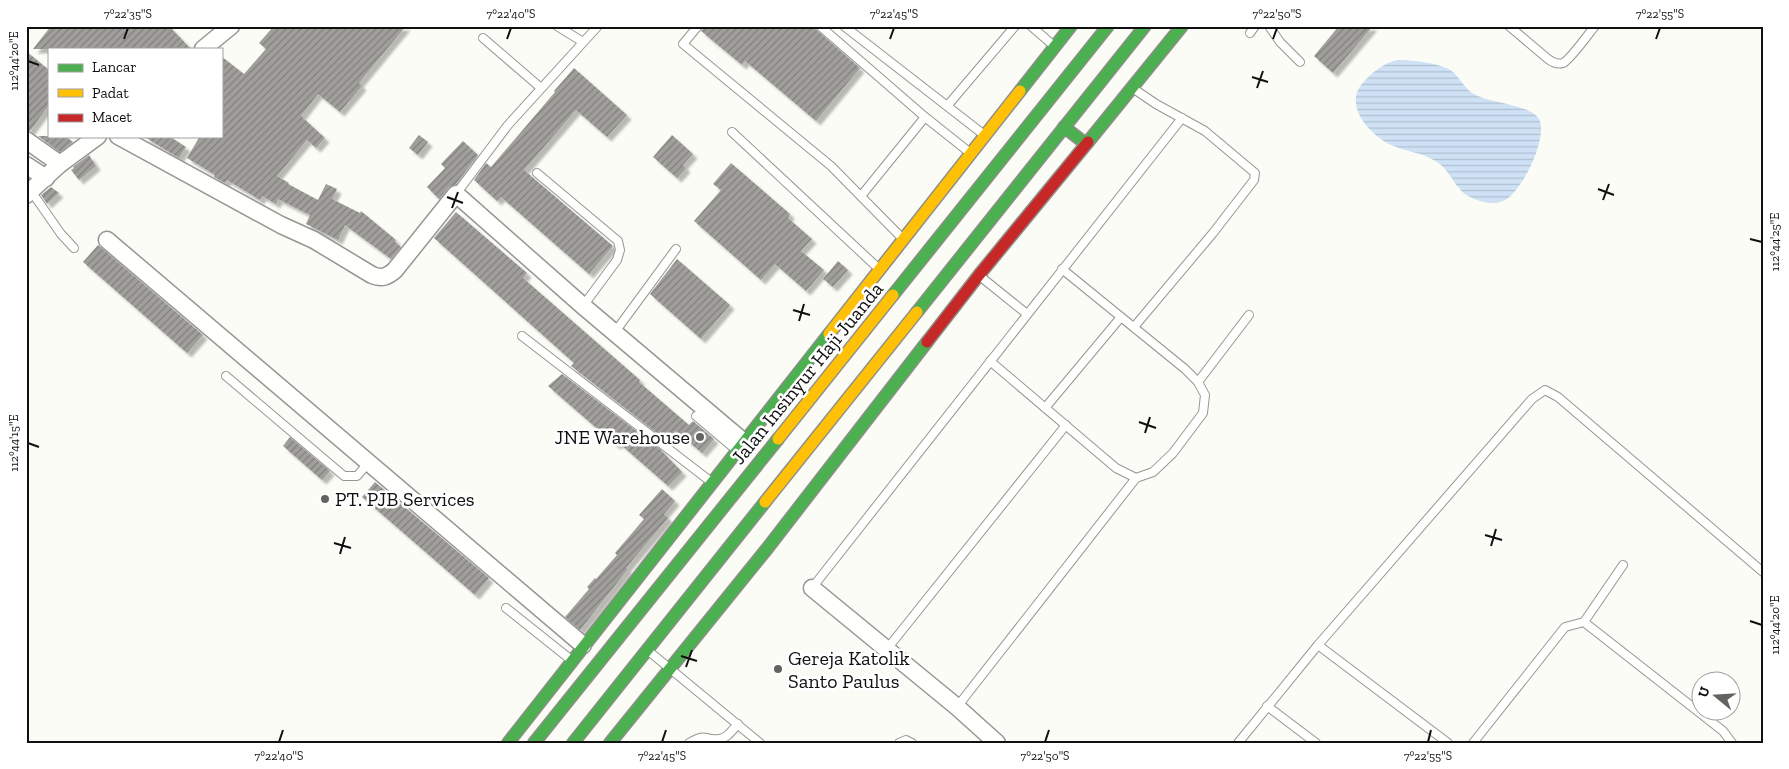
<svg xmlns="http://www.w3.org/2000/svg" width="1789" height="769" font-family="'Zilla Slab',serif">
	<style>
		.water { fill: url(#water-rules) }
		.building { fill: url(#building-hatch); filter: url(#shadow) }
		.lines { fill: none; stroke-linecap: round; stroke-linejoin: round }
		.lane-casing { stroke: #969694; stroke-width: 10 }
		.street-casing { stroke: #969694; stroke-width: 19 }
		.fast-casing { stroke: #8d8d8a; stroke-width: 14 }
		.slow-casing { stroke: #8d8d8a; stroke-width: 14 }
		.jam-casing { stroke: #8d8d8a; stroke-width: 14 }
		.lane { stroke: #fffffe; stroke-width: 8 }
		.street { stroke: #fffffe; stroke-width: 16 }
		.fast { stroke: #4caf50; stroke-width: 11 }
		.slow { stroke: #ffc107; stroke-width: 11 }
		.jam { stroke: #c62828; stroke-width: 11 }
		.ticks { fill: none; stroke: #101010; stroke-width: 2 }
		.poi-dot { fill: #636360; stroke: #fff; stroke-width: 2 }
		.labels { text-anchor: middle; stroke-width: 5; stroke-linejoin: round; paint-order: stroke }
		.street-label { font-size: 20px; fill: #101010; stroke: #fff }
		.poi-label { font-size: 20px; fill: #101010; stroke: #fff; text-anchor: start }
		.neatline { fill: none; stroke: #101010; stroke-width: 2 }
		.ticks-label { font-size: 12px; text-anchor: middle; fill: #101010 }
	</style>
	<defs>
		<pattern id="water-rules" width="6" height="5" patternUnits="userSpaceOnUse" patternTransform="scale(1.25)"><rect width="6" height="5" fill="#cee1f5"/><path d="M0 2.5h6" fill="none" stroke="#b0c0d1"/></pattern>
		<pattern id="building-hatch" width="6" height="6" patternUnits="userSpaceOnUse" patternTransform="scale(1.25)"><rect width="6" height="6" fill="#a09f9b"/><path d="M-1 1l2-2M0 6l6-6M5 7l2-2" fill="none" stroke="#81807d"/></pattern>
		<filter id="shadow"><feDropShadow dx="4.5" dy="4.5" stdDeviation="1" flood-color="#0004"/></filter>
	</defs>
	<rect width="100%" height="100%" fill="#fcfcf6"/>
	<path class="water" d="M1398,60C1412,60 1446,63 1455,74C1466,86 1466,92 1483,98C1497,103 1531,106 1539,119C1549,137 1521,194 1503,201C1492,205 1480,202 1470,197C1455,190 1451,171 1437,162C1422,152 1406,152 1391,145C1372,136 1344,108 1361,85C1370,74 1384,62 1398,60Z"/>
	<g class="building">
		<polygon points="51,26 169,26 191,49 33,49"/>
		<polygon points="274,26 406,26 359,83 362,86 340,112 318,94 301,116 325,138 316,148 307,140 277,176 289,183 288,184 318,200 326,184 337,189 332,199 360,213 361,211 396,240 395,242 401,247 391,259 345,225 338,240 306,224 310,215 278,199 276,204 262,196 260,200 227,180 225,183 214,177 215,175 187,158 200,136 221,136 221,56 244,74 266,49 259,43"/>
		<polygon points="704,26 812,26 860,68 816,121 745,61 742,65 701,31"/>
		<polygon points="1339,26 1373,26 1333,73 1314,56"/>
		<polygon points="26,51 49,70 49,105 30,131 26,130"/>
		<polygon points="574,68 627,115 607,137 576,110 524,170 613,246 589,274 501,197 497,201 474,180 486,163 491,167 555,92 554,91"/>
		<polygon points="419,135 428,142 418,155 409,148"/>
		<polygon points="672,135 693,154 683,165 686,168 677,178 653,157"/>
		<polygon points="38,136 65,136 73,142 60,152"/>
		<polygon points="143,136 169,136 186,147 179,158"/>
		<polygon points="463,141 478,155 456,184 449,187 439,199 427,187 445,168 441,164"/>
		<polygon points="89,155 96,166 79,180 71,170 74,168 73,167"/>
		<polygon points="731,163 790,214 788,218 812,239 801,251 824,270 806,291 775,264 761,280 694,221 721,190 713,184"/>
		<polygon points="51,187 59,193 47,204 41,195"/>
		<polygon points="456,212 527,273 523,278 640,380 639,382 689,425 693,421 714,439 702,453 676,431 667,441 571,366 574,363 434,238"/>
		<polygon points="98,245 203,335 187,353 83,262"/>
		<polygon points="677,259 730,305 701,339 650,294"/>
		<polygon points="838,261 848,270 833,287 823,279"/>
		<polygon points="562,374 660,449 682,472 668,486 619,443 616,445 548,386"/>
		<polygon points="290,437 330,471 322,480 283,446"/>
		<polygon points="375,482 489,578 475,595 362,497"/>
		<polygon points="662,489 675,501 664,514 668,518 626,568 628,569 580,630 565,617 589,589 587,587 595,578 596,579 617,555 615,553 644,519 639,515"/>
	</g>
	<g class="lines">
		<defs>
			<g id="lane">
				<polyline points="557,26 583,42"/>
				<polyline points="698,26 683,44 831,166 902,238"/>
				<polyline points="820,26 925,117 969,152"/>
				<polyline points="844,26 983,134"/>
				<polyline points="1031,26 1054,46"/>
				<polyline points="1269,26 1280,42 1300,62"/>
				<path d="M1509,26L1548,59C1552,62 1557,65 1563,63C1570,60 1589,33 1595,26"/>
				<polyline points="1250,33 1255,26"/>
				<polyline points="483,38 541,88"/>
				<polyline points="948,105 1015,26"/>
				<polyline points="732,132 878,268"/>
				<polyline points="537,173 618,241 620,250 617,260 583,306"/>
				<polyline points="31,191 61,234 74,248"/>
				<polyline points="456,194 508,125 598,26"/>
				<polyline points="861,196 925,117"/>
				<polyline points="981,277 1027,314"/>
				<polyline points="1134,327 1213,233 1254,180 1255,173 1205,131 1156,104 1134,89"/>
				<polyline points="615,332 676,249"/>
				<polyline points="522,336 710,481"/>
				<polyline points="990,361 1116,468 1136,478"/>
				<polyline points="226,376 344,476 357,476 369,462"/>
				<polyline points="1198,382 1249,315"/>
				<polyline points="1045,408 1121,317"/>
				<polyline points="696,416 735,449"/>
				<polyline points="812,588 1182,118"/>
				<polyline points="506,608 570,659"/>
				<polyline points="1584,622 1723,731 1732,743"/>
				<polyline points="1318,645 1448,743"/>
				<polyline points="887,649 1066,425"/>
				<polyline points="651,653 760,743"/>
				<polyline points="1267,706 1316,743"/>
				<polyline points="957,707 1136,478 1153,472 1173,453 1203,413 1205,395 1198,382 1185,369 1062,269"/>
				<path d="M689,743C708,732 703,741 719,739C727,739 733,729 738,724"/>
				<polyline points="899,743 906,740 912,743"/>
				<polyline points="1238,743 1318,645 1532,399 1545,390 1558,397 1763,572"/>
				<polyline points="1473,743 1565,627 1584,622 1623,565"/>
			</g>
			<g id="street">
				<polyline points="203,49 231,26"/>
				<path d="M118,136L281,225L314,240L372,275C382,279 387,277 395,270L456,194L583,306L744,442"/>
				<polyline points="26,140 60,164"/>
				<polyline points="26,165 46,178"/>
				<polyline points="26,195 60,164 98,136"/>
				<polyline points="107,240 583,645"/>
				<polyline points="812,588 957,707 997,743"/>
			</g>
			<g id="fast">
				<polyline points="1020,91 1071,26"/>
				<polyline points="1064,127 1086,144"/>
				<polyline points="1088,142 1182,26"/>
				<polyline points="893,295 1108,26"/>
				<polyline points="917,312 1145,26"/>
				<polyline points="508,743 829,334"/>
				<polyline points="534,743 778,439"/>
				<polyline points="573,743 765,502"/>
				<polyline points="610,743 766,550 927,342"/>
			</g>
			<g id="slow">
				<polyline points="829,334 1020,91"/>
				<polyline points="778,439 893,295"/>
				<polyline points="765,502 917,312"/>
			</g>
			<polyline id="jam" points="927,342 979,275 1088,142"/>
		</defs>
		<use href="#lane" class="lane-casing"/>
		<use href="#street" class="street-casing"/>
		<use href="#fast" class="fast-casing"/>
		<use href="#slow" class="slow-casing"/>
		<use href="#jam" class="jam-casing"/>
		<use href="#lane" class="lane"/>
		<use href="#street" class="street"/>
		<use href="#fast" class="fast"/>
		<use href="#slow" class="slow"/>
		<use href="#jam" class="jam"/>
	</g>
	<path class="ticks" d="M124,39L128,28M507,39L511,28M890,39L894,28M1273,39L1277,28M1656,39L1660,28M28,61L39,65M1252,77L1268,82M1257,88L1263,71M1598,189L1614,195M447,197L463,203M1603,200L1609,184M452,208L458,192M1750,239L1762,242M793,310L810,315M799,321L804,304M1139,422L1156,428M1145,433L1150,417M28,443L39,447M1485,535L1502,540M334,543L351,548M1491,546L1496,529M340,554L345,537M1750,621L1762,625M681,656L697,661M686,667L692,650M279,742L283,730M662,742L666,730M1045,742L1049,730M1428,742L1431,730"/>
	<g class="poi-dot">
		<circle cx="700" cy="437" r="5"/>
		<circle cx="325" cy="499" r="5"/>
		<circle cx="778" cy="669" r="5"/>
	</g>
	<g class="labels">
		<g class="street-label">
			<text transform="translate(807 373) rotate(-51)" y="7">Jalan Insinyur Haji Juanda</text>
		</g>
		<g class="poi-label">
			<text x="690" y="444" text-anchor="end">JNE Warehouse</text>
			<text x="335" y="506">PT. PJB Services</text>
			<text x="788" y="665">Gereja Katolik<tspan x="788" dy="23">Santo Paulus</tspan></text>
		</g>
	</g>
	<rect width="1789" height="769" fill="none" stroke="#ffffff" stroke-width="55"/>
	<rect x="48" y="48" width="175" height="90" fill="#ffffff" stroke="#9f9f9f"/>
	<rect x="58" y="64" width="25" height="8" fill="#4caf50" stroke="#9f9f9f"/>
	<text x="92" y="72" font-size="15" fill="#101010">Lancar</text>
	<rect x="58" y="89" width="25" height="8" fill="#ffc107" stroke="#9f9f9f"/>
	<text x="92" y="98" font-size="15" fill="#101010">Padat</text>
	<rect x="58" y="114" width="25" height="8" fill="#c62828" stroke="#9f9f9f"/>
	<text x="92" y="122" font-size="15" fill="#101010">Macet</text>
	<g transform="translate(1716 696) rotate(288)"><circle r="24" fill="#ffffff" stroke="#9f9f9f"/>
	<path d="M0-4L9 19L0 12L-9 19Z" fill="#636360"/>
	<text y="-8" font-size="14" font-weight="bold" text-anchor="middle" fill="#101010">U</text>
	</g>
	<rect x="28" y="28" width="1734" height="714" class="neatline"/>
	<g class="ticks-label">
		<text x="128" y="18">7°22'35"S</text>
		<text x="511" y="18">7°22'40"S</text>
		<text x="894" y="18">7°22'45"S</text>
		<text x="1277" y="18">7°22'50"S</text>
		<text x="1660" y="18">7°22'55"S</text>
		<text transform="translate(14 61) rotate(-90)" y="4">112°44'20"E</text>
		<text transform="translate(1775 242) rotate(-90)" y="4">112°44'25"E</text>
		<text transform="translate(14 443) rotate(-90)" y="4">112°44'15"E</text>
		<text transform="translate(1775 625) rotate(-90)" y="4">112°44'20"E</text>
		<text x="279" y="760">7°22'40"S</text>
		<text x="662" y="760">7°22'45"S</text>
		<text x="1045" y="760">7°22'50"S</text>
		<text x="1428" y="760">7°22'55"S</text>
	</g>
</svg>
